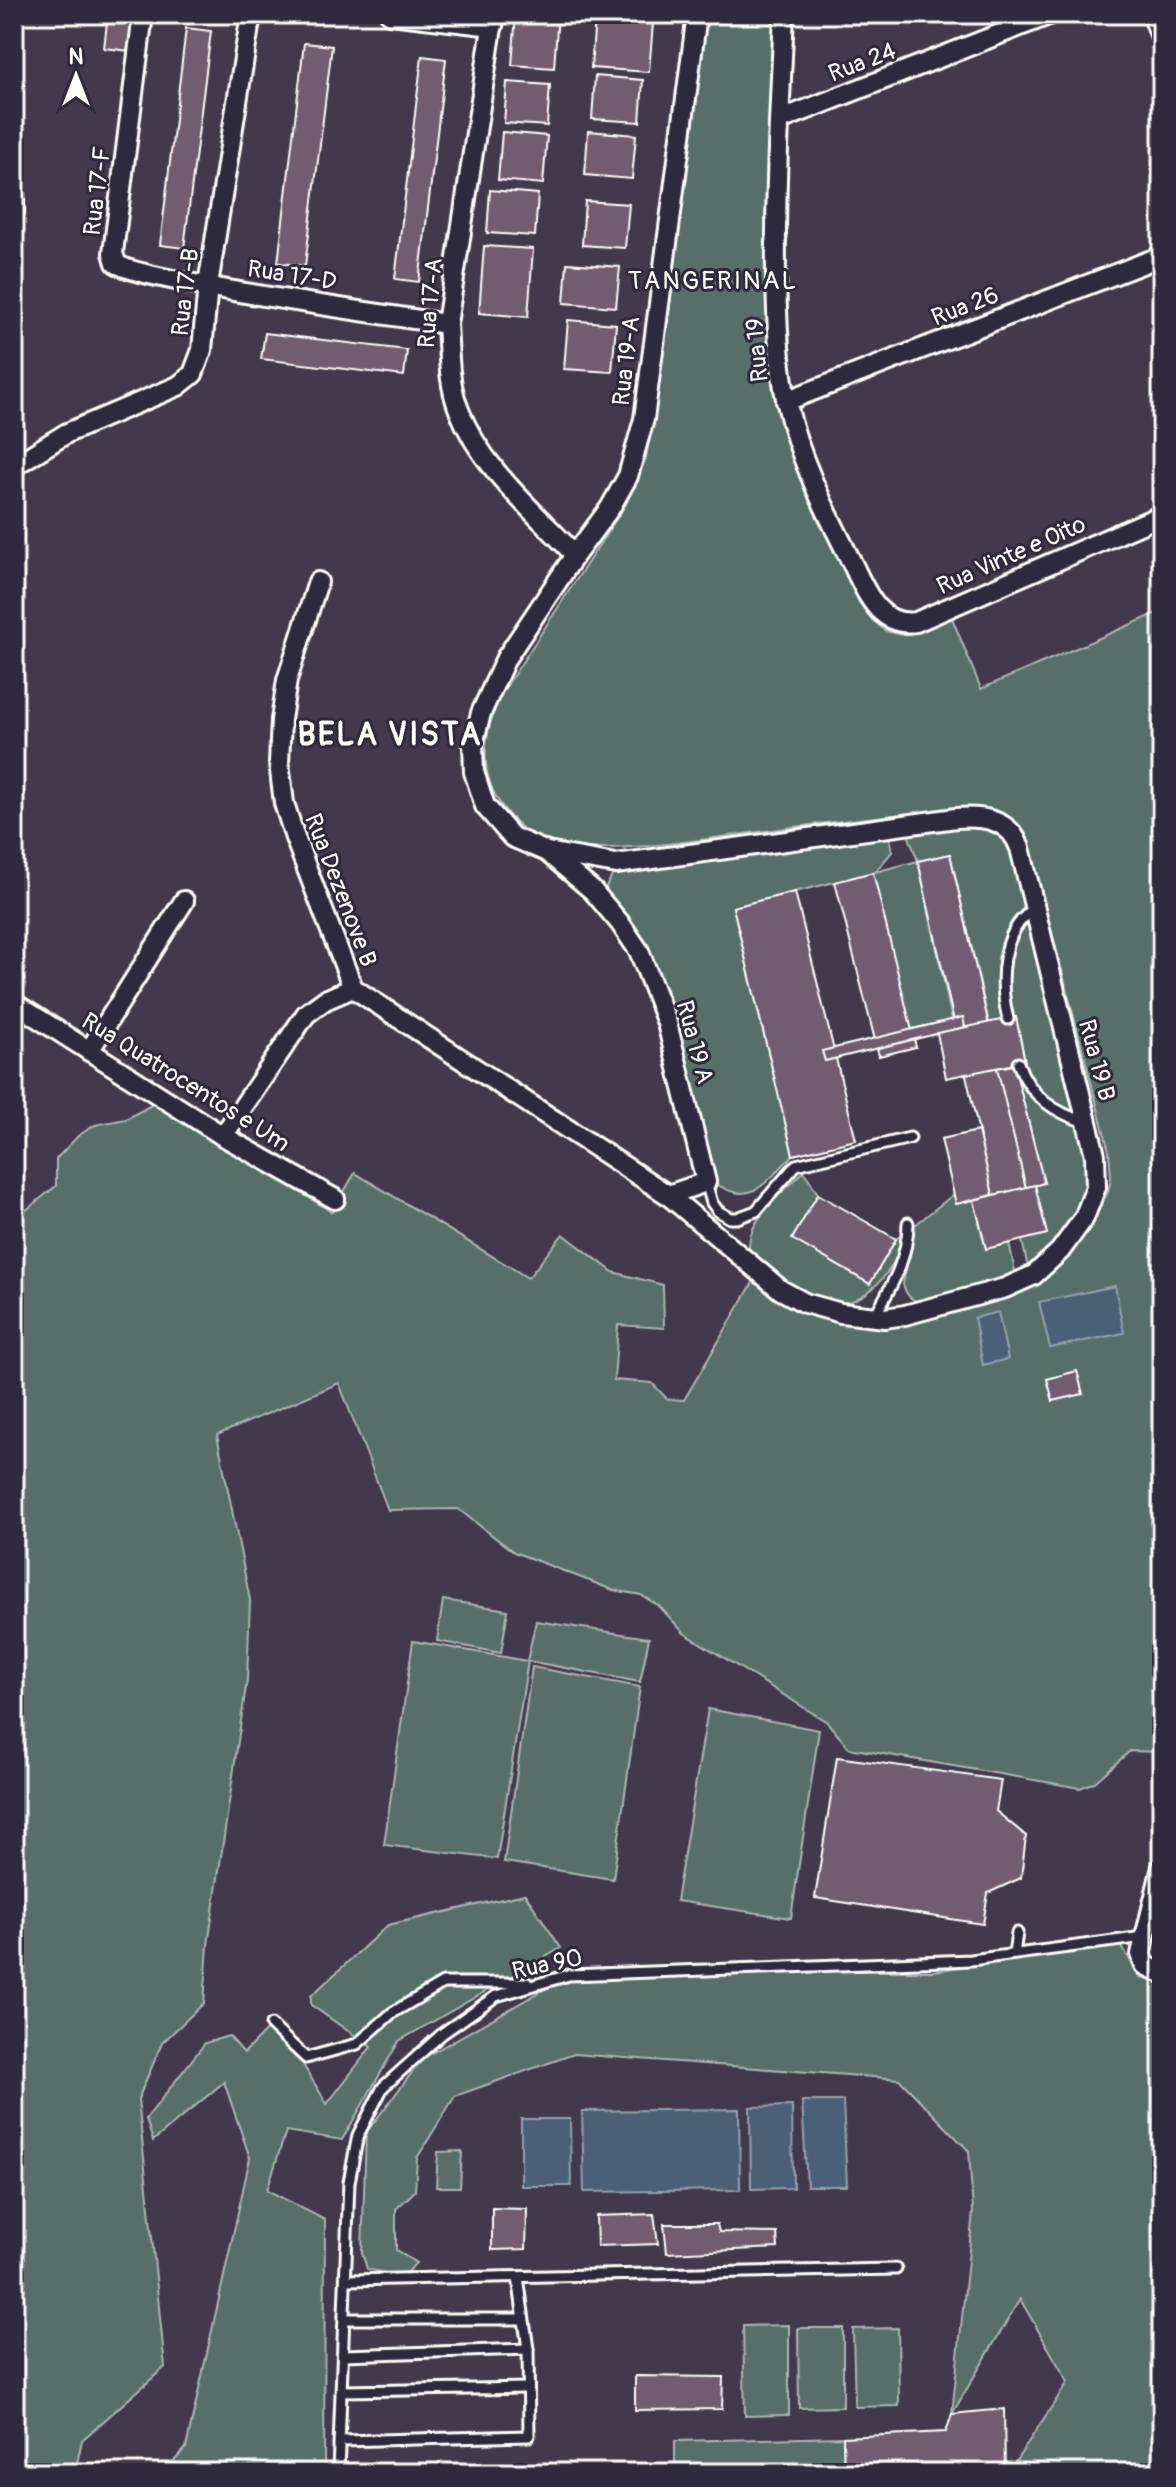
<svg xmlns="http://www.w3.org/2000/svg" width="1176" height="2487" font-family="Pangolin,sans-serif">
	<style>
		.green { fill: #586e68; stroke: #acb6b4; stroke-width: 2 }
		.water { fill: #4c6177; stroke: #94a0ad; stroke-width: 2 }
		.building { fill: #725c72; stroke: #fff; stroke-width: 2 }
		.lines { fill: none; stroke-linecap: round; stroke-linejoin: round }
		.service-casing { stroke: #fff; stroke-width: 15 }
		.minor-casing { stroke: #fff; stroke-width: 24 }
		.service { stroke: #2f2a3d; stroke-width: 9 }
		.minor { stroke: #2f2a3d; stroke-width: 18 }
		.labels { text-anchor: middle; stroke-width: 6; stroke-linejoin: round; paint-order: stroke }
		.street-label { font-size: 24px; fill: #fff; stroke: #2f2a3d }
		.neighbourhood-label { font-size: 26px; letter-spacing: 2px; fill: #fff; stroke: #2f2a3d }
		.district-label { font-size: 32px; font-weight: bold; letter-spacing: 2px; fill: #fff; stroke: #2f2a3d }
	</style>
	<rect width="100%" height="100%" fill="#43394d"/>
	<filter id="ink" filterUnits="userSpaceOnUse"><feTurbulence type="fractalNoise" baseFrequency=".0125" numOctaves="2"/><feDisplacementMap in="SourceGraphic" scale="16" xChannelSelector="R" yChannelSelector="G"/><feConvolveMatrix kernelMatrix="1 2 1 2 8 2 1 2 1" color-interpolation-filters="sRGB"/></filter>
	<g filter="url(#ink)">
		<g class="green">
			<path d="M706,14H776L767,207L798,465L859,602L872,620L886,631L902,635L922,631L952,618L981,689L1162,611V1752L1130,1751L1095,1782L1080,1788L849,1748L827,1722L684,1633L659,1606L641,1595L613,1590L514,1552L458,1509L388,1510L339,1383L217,1435L250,1600L247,1680L208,1945L204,2003L162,2043L138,2099L165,2367L82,2440L75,2473H14V1220L56,1186V1159L78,1136L95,1125L126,1119L157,1102L332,1212L355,1173L528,1278L563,1234L613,1272L663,1285L664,1328L618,1325L614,1380L652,1383L667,1399L684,1400L758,1274L768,1284L884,1321L1062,1261L1091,1226L1108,1192L1111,1178L1109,1151L1032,856C1023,824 1006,806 971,807C902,814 834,821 765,831C711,838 657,848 602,848C587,848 569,849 554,845C535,839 517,826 505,810C477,775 483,736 500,696L626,504L646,458L664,353Z"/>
			<path d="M960,820L1009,835L1092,1156L1081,1218L1029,1273L1022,1240L1035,1185L1044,1183L1014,1065L1025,1061L1016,1018L989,1023L950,854L918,861L952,1020L911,1029L872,873L733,907L793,1155C764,1184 750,1210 709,1179L684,1080L607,897L606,887L614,872L888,828L892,852L875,872L918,861L905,826Z"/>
			<path d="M804,1171L818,1194L793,1239L869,1284L896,1239L904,1233C897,1275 857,1317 811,1302C799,1298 786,1284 776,1276C765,1268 749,1260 749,1245C750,1216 785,1191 804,1171Z"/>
			<path d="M954,1194L956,1204L974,1200L986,1248L1009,1243L1017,1280L923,1303C911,1300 906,1296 903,1284L915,1225Z"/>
			<polygon points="443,1600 508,1610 501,1653 437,1641"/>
			<polygon points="536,1621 649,1638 640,1682 528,1661 497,1859 384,1845 413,1641 527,1661"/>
			<polygon points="532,1667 640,1687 613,1879 504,1862"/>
			<polygon points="708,1709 819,1730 791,1918 676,1901"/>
			<polygon points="525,1894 561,1948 399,2041 342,2140 286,2131 267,2190 325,2220 324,2473 163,2473 186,2448 250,2158 224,2082 153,2141 146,2119 205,2043 229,2036 244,2053 271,2025 299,2058 327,2104 371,2047 311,2005 311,1996 388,1925"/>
			<polygon points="1121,1945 1140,1977 1162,1982 1162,2473 1008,2473 1068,2382 1020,2299 952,2414 973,2212 969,2151 899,2079 574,2054 455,2096 417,2158 415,2191 396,2209 396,2250 416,2263 403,2277 367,2269 362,2252 366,2133 423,2058 577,1971 933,1971"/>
			<polygon points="462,2151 460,2187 436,2187 438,2152"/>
			<polygon points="789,2325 789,2415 745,2416 743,2326"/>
			<polygon points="798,2328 843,2328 843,2407 799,2408"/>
			<polygon points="898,2328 899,2406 855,2407 853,2329"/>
			<polygon points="843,2437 844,2473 675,2473 675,2441"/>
		</g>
		<g class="water">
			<polygon points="1115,1286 1124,1333 1050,1348 1039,1302"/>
			<polygon points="998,1312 1008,1359 983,1365 974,1318"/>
			<polygon points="802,2101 843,2101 847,2186 807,2186"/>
			<polygon points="792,2106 793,2188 751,2189 750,2107"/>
			<polygon points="739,2109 740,2190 584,2192 582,2111"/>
			<polygon points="521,2119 570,2119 571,2186 521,2186"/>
		</g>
		<g class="building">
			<polygon points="108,14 134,14 130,51 104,48"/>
			<polygon points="516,14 558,14 554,68 512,65"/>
			<polygon points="595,18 653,23 649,72 591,68"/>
			<polygon points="186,28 211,31 184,248 160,245"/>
			<polygon points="304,43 332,46 305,266 278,263"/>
			<polygon points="422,56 446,59 419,282 395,279"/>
			<polygon points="595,76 643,80 640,122 592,119"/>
			<polygon points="507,82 550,85 547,126 504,123"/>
			<polygon points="588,131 636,135 632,179 585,175"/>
			<polygon points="502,132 547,136 543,184 498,180"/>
			<polygon points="490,190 538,194 535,236 487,233"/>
			<polygon points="585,201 629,204 625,248 582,245"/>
			<polygon points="484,246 533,249 528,317 479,313"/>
			<polygon points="567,263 620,267 616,307 564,303"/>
			<polygon points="568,320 616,324 612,372 564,369"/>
			<polygon points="265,333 407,350 404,376 261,359"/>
			<polygon points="950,854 1026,1188 993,1195 990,1183 984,1184 974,1141 980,1137 918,861"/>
			<polygon points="873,872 916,1047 879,1056 835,882"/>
			<polygon points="795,892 856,1140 793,1155 733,907"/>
			<polygon points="963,1017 965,1027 825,1061 822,1051"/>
			<polygon points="1016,1017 1025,1062 946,1078 937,1033"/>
			<polygon points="1014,1065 1044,1183 1026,1188 997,1068"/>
			<polygon points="978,1131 993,1195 956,1204 941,1139"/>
			<polygon points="1035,1185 1047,1234 986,1249 974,1200"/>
			<polygon points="818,1194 896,1239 870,1284 792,1239"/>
			<polygon points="1077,1371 1083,1394 1053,1401 1047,1379"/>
			<polygon points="837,1757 1001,1780 996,1811 1026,1836 1021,1878 988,1893 983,1924 815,1898"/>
			<polygon points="492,2208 527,2209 526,2249 492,2250"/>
			<polygon points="654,2214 658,2244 597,2246 596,2216"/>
			<polygon points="664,2224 717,2224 719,2232 777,2233 778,2248 667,2253"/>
			<polygon points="635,2376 723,2377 722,2409 635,2410"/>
			<polygon points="1004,2409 1005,2473 844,2473 843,2437 946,2432 952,2414"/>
		</g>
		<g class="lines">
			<defs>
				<g id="service">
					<path d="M1008,1019C999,983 1000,930 1035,908"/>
					<path d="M1018,1063C1030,1097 1055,1113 1088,1123"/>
					<polyline points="706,1182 712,1203 718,1211 730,1218 737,1218 756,1211 796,1165 910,1138"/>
					<path d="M874,1317C891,1287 908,1259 908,1223"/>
					<polyline points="1014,1954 1017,1933"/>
					<polyline points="271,2025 306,2058 357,2044 392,2013 443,1983 527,1983"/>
					<polyline points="346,2280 896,2269"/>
					<polyline points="345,2319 522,2319"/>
					<polyline points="343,2355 528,2349"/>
					<polyline points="342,2391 528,2388"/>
					<polyline points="340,2441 529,2436 528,2349 518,2277"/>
					<polyline points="338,2473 349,2182 358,2135 383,2087 443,2033 496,1996 569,1975 971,1960 1144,1937"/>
				</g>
				<g id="minor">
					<path d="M143,14L113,253L116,263C133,280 403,317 447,324"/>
					<polyline points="390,14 493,26"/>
					<path d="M494,14L447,324C449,353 448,383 459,410C481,468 534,511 575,555"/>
					<path d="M784,14C780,101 775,189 776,276C777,318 778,363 787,404C799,459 826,511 851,561C865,589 878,628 916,622L1162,515"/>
					<polyline points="1152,14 1162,39"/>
					<polyline points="780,120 1051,14"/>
					<polyline points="14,145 14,212"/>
					<polyline points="786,401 1162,256"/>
					<polyline points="14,466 67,433 178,386 193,374 202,350 208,285 251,14"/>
					<path d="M318,582L287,680L281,720L279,763L284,803L295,838L353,988L668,1195L781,1290L805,1303L841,1313L885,1318L905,1315L1005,1288L1034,1275L1060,1251L1084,1218L1096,1187L1095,1155L1020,848C1010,819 983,816 956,818L616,864L547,852"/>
					<polyline points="14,1003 223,1136 335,1199"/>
					<polyline points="89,1051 184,901"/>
					<polyline points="223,1136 306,1014 325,1000 353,988"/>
					<polyline points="668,1195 706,1182 667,1023 639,951 620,923 593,891 547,852 512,837 485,806 474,772 473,744 481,713 506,658 575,555 610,508 628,476 644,419 697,14"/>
					<polyline points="1162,1867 1141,1954 1145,1965 1162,1973"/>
				</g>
			</defs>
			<use href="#service" class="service-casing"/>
			<use href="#minor" class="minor-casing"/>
			<use href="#service" class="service"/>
			<use href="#minor" class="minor"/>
		</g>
	</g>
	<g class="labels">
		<g class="street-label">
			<text transform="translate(862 62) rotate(-21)" y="8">Rua 24</text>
			<text transform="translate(97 191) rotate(-83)" y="8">Rua 17-F</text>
			<text transform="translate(292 275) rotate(9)" y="8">Rua 17-D</text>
			<text transform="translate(185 292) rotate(-83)" y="8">Rua 17-B</text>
			<text transform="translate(430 303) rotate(-85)" y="8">Rua 17-A</text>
			<text transform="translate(965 306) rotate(-21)" y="8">Rua 26</text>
			<text transform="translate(757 350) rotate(-95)" y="8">Rua 19</text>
			<text transform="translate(626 361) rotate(-83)" y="8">Rua 19-A</text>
			<text transform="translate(1011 555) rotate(-24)" y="8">Rua Vinte e Oito</text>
			<text transform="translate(341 890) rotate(69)" y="8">Rua Dezenove B</text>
			<text transform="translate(695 1042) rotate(75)" y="8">Rua 19 A</text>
			<text transform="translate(1097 1060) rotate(75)" y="8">Rua 19 B</text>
			<text transform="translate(186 1082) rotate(32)" y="8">Rua Quatrocentos e Um</text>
			<text transform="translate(547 1964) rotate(-12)" y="8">Rua 90</text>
		</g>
		<g class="neighbourhood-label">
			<text x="713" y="289">TANGERINAL</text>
		</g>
		<g class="district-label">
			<text x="390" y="745">BELA VISTA</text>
		</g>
	</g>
	<rect width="1176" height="2487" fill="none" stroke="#2f2a3d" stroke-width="48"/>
	<rect x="24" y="24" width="1128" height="2439" fill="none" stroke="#fff" stroke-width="3" filter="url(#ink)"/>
	<g transform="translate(76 76)" stroke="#2f2a3d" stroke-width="6" paint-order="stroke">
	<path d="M0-6L14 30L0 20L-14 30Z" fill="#ffffff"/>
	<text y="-12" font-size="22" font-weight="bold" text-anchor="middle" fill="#ffffff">N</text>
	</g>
</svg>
